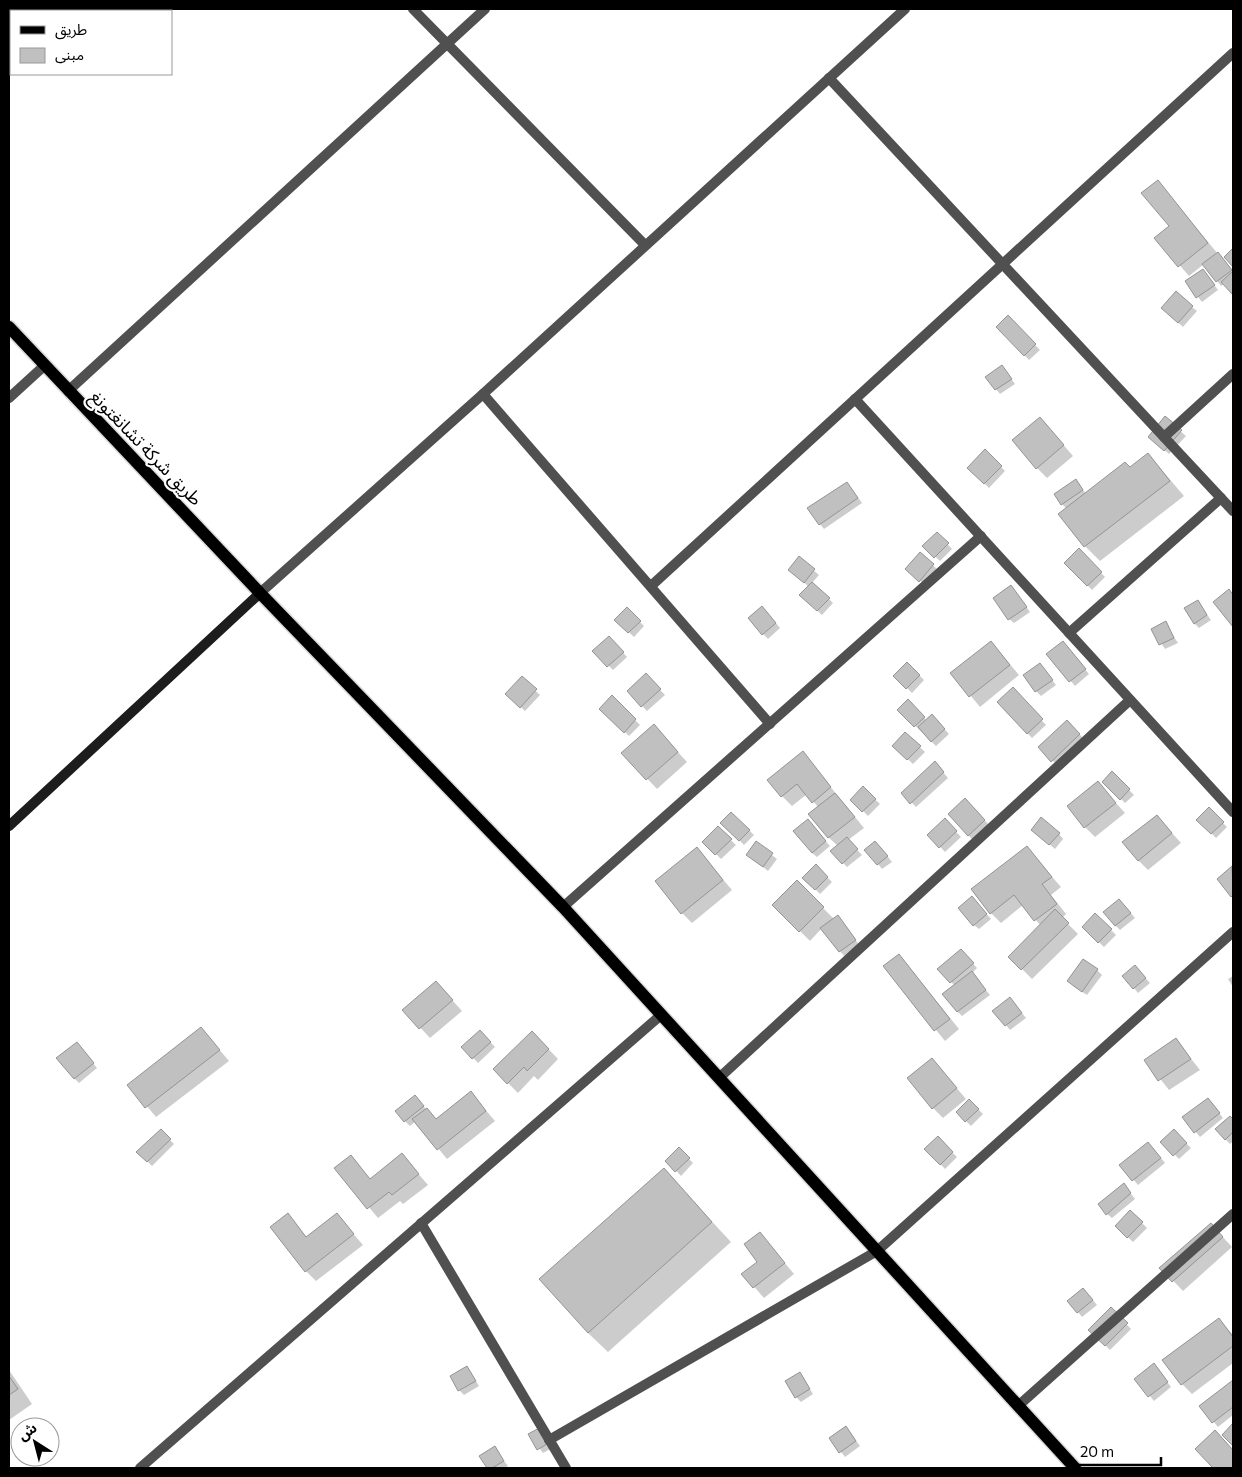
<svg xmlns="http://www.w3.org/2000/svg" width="1242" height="1477" font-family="Commissioner,'Noto Sans Arabic',sans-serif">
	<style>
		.shadow { fill: #0003 }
		.building { fill: #c0c0c0; stroke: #949494 }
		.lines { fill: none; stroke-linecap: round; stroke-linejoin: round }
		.primary-casing { stroke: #dbdbdb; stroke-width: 15 }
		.street { stroke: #505050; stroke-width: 10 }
		.secondary { stroke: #1d1d1d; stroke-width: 10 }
		.primary { stroke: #000; stroke-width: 12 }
		.labels { text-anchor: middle; stroke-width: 4.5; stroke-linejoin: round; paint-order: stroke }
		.street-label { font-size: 18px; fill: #000; stroke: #fff }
	</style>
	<rect width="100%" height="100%" fill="#fff"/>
	<g class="shadow">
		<polygon points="1158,182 1233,272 1233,293 1224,284 1221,286 1204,264 1189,276 1156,238 1170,227"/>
		<polygon points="1203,270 1218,290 1202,302 1186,282"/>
		<polygon points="1192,307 1197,311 1183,327 1167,312"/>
		<polygon points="1008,317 1040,350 1029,360 998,327"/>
		<polygon points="1006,372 1015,384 1000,394 996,389"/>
		<polygon points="1040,418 1073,456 1047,478 1037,468"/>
		<polygon points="1165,418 1186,436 1169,454 1154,441"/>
		<polygon points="985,451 1005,471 989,488 969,468"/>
		<polygon points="1148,454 1184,496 1100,561 1085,546 1067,509 1062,504 1080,485 1086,494 1130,469"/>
		<polygon points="851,488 862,503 824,529 820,524"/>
		<polygon points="937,533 952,549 940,561 924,546"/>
		<polygon points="1079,550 1105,577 1092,590 1066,563"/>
		<polygon points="920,553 938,570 925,585 907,569"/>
		<polygon points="799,558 819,575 812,583 833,603 822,615 801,595 809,587 794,574"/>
		<polygon points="1015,591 1030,612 1014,623 1009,619"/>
		<polygon points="1197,601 1211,620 1199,628 1194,623"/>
		<polygon points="627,609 644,626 634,637 616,620"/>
		<polygon points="767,612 780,628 768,639 749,619"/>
		<polygon points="1165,623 1178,643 1165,649 1152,629"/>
		<polygon points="609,637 627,657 613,670 594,651"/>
		<polygon points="991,642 1019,675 980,707 952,673"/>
		<polygon points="1067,647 1089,674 1075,686 1048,654"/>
		<polygon points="907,663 924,680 912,693 895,676"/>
		<polygon points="1040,665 1056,685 1041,696 1036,691"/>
		<polygon points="646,675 665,695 647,711 629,692"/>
		<polygon points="522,678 540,695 525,711 507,694"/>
		<polygon points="1013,689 1046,725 1032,738 998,702"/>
		<polygon points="612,697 640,725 629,736 601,709"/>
		<polygon points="908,701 927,721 937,721 949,734 936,746 899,710"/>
		<polygon points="1067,721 1084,739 1057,765 1039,747"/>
		<polygon points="906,734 925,752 913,764 894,746"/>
		<polygon points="663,736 687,762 657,789 623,753"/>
		<polygon points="803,753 864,828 848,840 862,855 847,867 832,851 838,846 828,837 818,807 807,794 792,806 782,796"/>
		<polygon points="935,763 948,778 916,807 902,793"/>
		<polygon points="1112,773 1134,795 1125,803 1104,782"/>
		<polygon points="1098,783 1125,813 1095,837 1085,827"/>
		<polygon points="863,788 880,804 868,816 852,800"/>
		<polygon points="970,804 989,825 973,840 968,835"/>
		<polygon points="1209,809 1227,827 1216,838 1198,820"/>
		<polygon points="731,813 754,835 744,845 722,823"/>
		<polygon points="1157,816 1181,843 1148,870 1138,860"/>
		<polygon points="945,820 961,837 945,852 929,835"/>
		<polygon points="812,826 830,846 817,857 812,853"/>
		<polygon points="718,828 736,845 721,859 704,842"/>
		<polygon points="1032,830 1059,834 1063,839 1055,849"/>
		<polygon points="756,843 777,859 768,871 748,855"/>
		<polygon points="880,847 892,862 882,869 878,864"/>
		<polygon points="1027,848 1061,887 1051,895 1066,914 1062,918 1078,934 1032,979 1010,957 1041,926 1023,905 1001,923 991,913"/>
		<polygon points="697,849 732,890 692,923 682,913"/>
		<polygon points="816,866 832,882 820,894 804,878"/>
		<polygon points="1232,868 1233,869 1233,897 1218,879"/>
		<polygon points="797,882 834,919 842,921 859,945 844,956 822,928 810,941 774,905"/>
		<polygon points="976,902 991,919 979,929 974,925"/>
		<polygon points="1124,905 1135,918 1120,930 1115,925"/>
		<polygon points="1096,915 1116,935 1104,947 1083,927"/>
		<polygon points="899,955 959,1029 945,1041 885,967"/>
		<polygon points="965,955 977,968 972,973 990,995 962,1016 957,1011 955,986 939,969"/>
		<polygon points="1135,967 1150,983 1138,993 1134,988"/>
		<polygon points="1097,970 1102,975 1087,995 1073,986"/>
		<polygon points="1233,976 1233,987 1228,979"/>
		<polygon points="445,992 462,1011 430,1038 404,1010"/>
		<polygon points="1014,1003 1026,1018 1010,1030 1006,1025"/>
		<polygon points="201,1028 229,1061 156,1117 129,1085"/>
		<polygon points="480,1031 495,1047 478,1063 463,1047"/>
		<polygon points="532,1032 558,1059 538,1080 534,1076 518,1093 494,1069"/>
		<polygon points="1176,1040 1200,1070 1169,1090 1146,1061"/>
		<polygon points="81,1048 97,1068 79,1083 74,1078"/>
		<polygon points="932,1059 966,1099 943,1118 933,1108"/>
		<polygon points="471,1093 495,1121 447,1159 416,1121 410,1126 405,1121 419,1102 437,1120"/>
		<polygon points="969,1100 983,1114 971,1126 957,1112"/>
		<polygon points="1212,1104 1223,1118 1200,1137 1184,1118"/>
		<polygon points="1230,1118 1233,1121 1233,1141 1230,1144 1217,1130"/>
		<polygon points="161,1131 174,1144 152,1166 138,1152"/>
		<polygon points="1174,1131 1191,1148 1179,1159 1162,1142"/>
		<polygon points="938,1138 957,1157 945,1169 926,1149"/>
		<polygon points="1153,1148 1165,1163 1138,1185 1121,1165"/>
		<polygon points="679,1149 693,1163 681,1176 667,1161"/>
		<polygon points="402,1155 428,1185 403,1204 400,1201 378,1218 336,1168 351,1157 371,1180"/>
		<polygon points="664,1170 731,1242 608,1352 588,1333"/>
		<polygon points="1128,1190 1135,1199 1112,1218 1107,1214"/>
		<polygon points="1130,1211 1147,1228 1133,1242 1116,1226"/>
		<polygon points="288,1215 307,1238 337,1215 363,1245 316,1281 306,1271"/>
		<polygon points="760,1233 794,1274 764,1298 743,1274 758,1262"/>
		<polygon points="1220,1234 1232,1247 1183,1291 1161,1268"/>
		<polygon points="1088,1294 1097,1305 1082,1317 1078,1312"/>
		<polygon points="1111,1308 1131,1329 1110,1350 1090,1330"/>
		<polygon points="1219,1319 1233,1335 1233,1363 1192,1394 1182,1384"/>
		<polygon points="467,1367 479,1386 464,1395 459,1390"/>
		<polygon points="9,1370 32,1404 9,1420"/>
		<polygon points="1158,1370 1171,1387 1154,1401 1136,1379"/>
		<polygon points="800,1373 813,1394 801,1402 796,1397"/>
		<polygon points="1233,1382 1233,1415 1218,1427 1201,1406"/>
		<polygon points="846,1427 860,1446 845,1457 830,1438"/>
		<polygon points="530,1435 556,1446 543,1453"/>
		<polygon points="494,1448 508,1466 504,1468 488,1468 481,1456"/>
	</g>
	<g class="building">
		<polygon points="1158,180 1208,243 1178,267 1154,238 1169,226 1141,193"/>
		<polygon points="1233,248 1233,267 1224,257"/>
		<polygon points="1218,252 1232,270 1216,282 1202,264"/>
		<polygon points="1203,269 1215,285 1196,298 1185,281"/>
		<polygon points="1233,271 1233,295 1221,282"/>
		<polygon points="1176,291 1193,306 1178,323 1161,308"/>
		<polygon points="1008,315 1036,344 1024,356 996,327"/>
		<polygon points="1002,365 1012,379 995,390 985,377"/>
		<polygon points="1165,416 1182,430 1164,451 1148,437"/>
		<polygon points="1040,417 1064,445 1036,469 1012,440"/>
		<polygon points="985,449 1002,466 984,484 967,468"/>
		<polygon points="1148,453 1170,481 1084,547 1058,514 1125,462 1130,467"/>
		<polygon points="1076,479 1083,490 1061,505 1054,494"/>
		<polygon points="847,482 858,498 819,525 807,508"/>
		<polygon points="937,532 949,543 934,558 922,546"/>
		<polygon points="1079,548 1102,572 1087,586 1064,563"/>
		<polygon points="920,552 934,564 919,582 905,569"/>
		<polygon points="799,556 815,569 804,583 788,570"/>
		<polygon points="812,582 830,598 817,611 799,595"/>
		<polygon points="1011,585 1027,607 1008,620 993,598"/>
		<polygon points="1229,589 1233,595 1233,627 1213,602"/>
		<polygon points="1198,600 1207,615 1194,624 1184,608"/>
		<polygon points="762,606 776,623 762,635 748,618"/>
		<polygon points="627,607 641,621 628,633 614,620"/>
		<polygon points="1166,621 1174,638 1159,645 1151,629"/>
		<polygon points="609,636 624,652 607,667 592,651"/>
		<polygon points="991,641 1010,665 969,697 950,673"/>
		<polygon points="1063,641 1086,669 1069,682 1046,654"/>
		<polygon points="907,662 920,675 906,689 893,676"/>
		<polygon points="1040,663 1053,680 1035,692 1023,675"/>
		<polygon points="646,673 661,689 641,707 627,691"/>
		<polygon points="522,676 537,689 520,708 505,694"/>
		<polygon points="1013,687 1043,719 1027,734 997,702"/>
		<polygon points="612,695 636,719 624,733 599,709"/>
		<polygon points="908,699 925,717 914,727 897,710"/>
		<polygon points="932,714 945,729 931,742 918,727"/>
		<polygon points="1067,720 1080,734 1051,762 1038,747"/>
		<polygon points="654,724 678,752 646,780 621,753"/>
		<polygon points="905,732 921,746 907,760 892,746"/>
		<polygon points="803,751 831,787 812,803 797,784 781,797 767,780"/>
		<polygon points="935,761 944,772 910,804 901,793"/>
		<polygon points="1112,771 1130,789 1120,800 1102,782"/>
		<polygon points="1098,781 1116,803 1084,828 1067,806"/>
		<polygon points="863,786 876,799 862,812 850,800"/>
		<polygon points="835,793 855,817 828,838 808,814"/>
		<polygon points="965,798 985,820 968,836 948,814"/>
		<polygon points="1209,807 1224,822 1211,834 1196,820"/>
		<polygon points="731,812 750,830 739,841 720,823"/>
		<polygon points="1157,815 1172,833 1138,861 1122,842"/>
		<polygon points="1041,817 1060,833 1049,845 1031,830"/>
		<polygon points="945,818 957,831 939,848 927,835"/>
		<polygon points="808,819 826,841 812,853 793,831"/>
		<polygon points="718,826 732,839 715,855 702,842"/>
		<polygon points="847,837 858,849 842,864 830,851"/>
		<polygon points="756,841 773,853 763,867 746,855"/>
		<polygon points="875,841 888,856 877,865 864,850"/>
		<polygon points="1027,846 1052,877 1042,884 1057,904 1034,921 1014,895 990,914 971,889"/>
		<polygon points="697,847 723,880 681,914 655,881"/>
		<polygon points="816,864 828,877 815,890 802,878"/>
		<polygon points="1232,866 1233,895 1231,897 1217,879"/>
		<polygon points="797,880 824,907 799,932 772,905"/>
		<polygon points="972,896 987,914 973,926 958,908"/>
		<polygon points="1119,899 1131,913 1115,926 1103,912"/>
		<polygon points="1055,909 1069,923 1021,970 1008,957"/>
		<polygon points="1095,913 1112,929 1098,943 1082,927"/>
		<polygon points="838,915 856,940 839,952 820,928"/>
		<polygon points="961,949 974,963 950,983 937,969"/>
		<polygon points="899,954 950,1019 934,1031 883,966"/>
		<polygon points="1083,959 1098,969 1082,992 1067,981"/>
		<polygon points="1135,965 1146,978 1133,989 1122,976"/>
		<polygon points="972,971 986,990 957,1012 942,994"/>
		<polygon points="436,981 453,1000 419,1029 402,1010"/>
		<polygon points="1010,997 1022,1013 1005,1026 992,1011"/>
		<polygon points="201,1027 220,1050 145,1108 127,1085"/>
		<polygon points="480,1030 491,1042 472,1059 461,1047"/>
		<polygon points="532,1031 549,1049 527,1071 524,1067 507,1084 493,1069"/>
		<polygon points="1176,1038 1191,1059 1158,1081 1144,1060"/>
		<polygon points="77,1042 94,1063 74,1079 56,1058"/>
		<polygon points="932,1058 957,1088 932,1109 907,1078"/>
		<polygon points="471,1091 486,1111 437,1150 412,1119 427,1108 436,1119"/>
		<polygon points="415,1095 424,1106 404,1122 395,1111"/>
		<polygon points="1208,1098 1220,1113 1194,1133 1182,1117"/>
		<polygon points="969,1099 979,1109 965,1122 956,1112"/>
		<polygon points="1230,1116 1233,1119 1233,1132 1225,1140 1215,1129"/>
		<polygon points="161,1129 171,1139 147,1162 136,1152"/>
		<polygon points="1174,1129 1187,1143 1173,1156 1160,1142"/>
		<polygon points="938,1136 953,1152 940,1165 924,1149"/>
		<polygon points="1148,1142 1161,1158 1132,1181 1119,1165"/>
		<polygon points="679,1147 690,1158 675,1172 665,1161"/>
		<polygon points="402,1153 419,1174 392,1195 389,1192 367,1209 334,1168 351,1155 370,1179"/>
		<polygon points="664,1168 712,1222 588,1333 539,1279"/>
		<polygon points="1124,1183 1131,1193 1106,1215 1098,1204"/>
		<polygon points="1130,1210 1143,1222 1127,1238 1115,1226"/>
		<polygon points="288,1213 306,1237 337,1213 354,1234 305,1272 270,1227"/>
		<polygon points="1211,1223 1223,1237 1172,1282 1159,1268"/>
		<polygon points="760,1232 785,1263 753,1288 741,1274 757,1262 744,1244"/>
		<polygon points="1083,1288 1093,1300 1077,1313 1067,1301"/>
		<polygon points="1111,1307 1128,1323 1105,1346 1088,1330"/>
		<polygon points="1219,1318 1233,1337 1233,1346 1181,1385 1162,1360"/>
		<polygon points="1154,1363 1168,1382 1148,1397 1134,1379"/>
		<polygon points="467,1366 476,1381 458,1391 450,1376"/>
		<polygon points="800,1372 810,1389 795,1398 785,1381"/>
		<polygon points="9,1376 18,1389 9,1395"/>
		<polygon points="1233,1380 1233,1407 1212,1423 1199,1406"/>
		<polygon points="1233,1423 1233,1446 1222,1435"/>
		<polygon points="543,1426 552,1441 537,1450 528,1434"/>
		<polygon points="846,1426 856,1441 839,1453 829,1438"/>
		<polygon points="1215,1430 1233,1450 1233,1468 1213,1468 1195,1449"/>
		<polygon points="495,1446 504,1461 492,1468 487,1468 479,1456"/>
	</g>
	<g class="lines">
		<defs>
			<polyline id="primary" points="9,327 260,593 563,907 1075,1468"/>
		</defs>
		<use href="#primary" class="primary-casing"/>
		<g class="street">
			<polyline points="413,9 645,245"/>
			<polyline points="829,78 1233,511"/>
			<polyline points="68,391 485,9"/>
			<polyline points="483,394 770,724"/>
			<polyline points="9,398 44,366"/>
			<polyline points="855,399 1233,812"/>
			<polyline points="1164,437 1233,374"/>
			<polyline points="651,586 1233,53"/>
			<polyline points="260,593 483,394 905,9"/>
			<polyline points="1069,633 1221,498"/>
			<polyline points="563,907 981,536"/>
			<polyline points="719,1078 1130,700"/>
			<polyline points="421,1223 566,1468"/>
			<polyline points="1018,1406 1233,1214"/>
			<polyline points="549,1440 877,1251 1233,932"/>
			<polyline points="140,1468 661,1015"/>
		</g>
		<polyline class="secondary" points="9,826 260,593"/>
		<use href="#primary" class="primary"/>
	</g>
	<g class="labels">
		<g class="street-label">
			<text transform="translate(146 448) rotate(46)" y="6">طريق شركة تشانغتونغ</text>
		</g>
	</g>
	<rect width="1242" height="1477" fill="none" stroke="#000000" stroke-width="20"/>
	<rect x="10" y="10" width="162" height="65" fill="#ffffff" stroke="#999999"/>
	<rect x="20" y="26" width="25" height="8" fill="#000000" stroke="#999999"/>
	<text x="55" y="35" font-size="15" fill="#000000">طريق</text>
	<rect x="20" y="48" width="25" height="15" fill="#c0c0c0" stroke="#999999"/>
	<text x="55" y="60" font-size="15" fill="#000000">مبنى</text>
	<g transform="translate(35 1442) rotate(324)"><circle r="24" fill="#ffffff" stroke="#999999"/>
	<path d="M0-4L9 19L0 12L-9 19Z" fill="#000000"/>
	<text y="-8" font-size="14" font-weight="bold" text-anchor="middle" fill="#000000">ش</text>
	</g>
	<path d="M1072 1457v8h89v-8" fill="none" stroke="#000000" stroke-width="2.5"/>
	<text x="1080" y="1457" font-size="15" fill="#000000" stroke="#ffffff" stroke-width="4" paint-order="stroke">20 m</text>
</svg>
